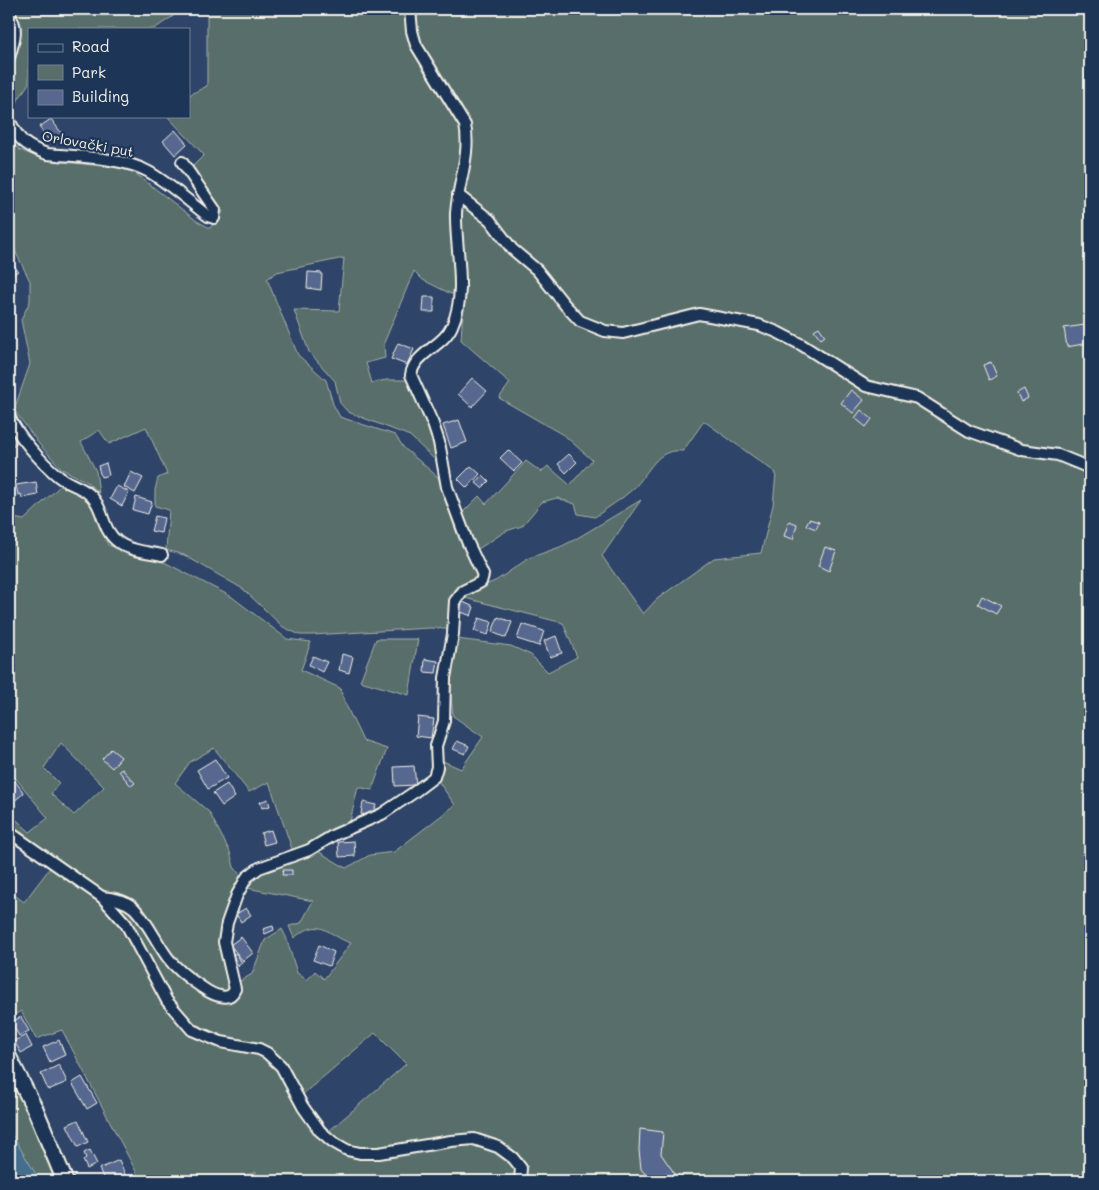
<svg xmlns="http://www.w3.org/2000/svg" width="1099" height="1190" font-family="Mali,sans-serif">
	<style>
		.green { fill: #596e6a; stroke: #a6b0a9; fill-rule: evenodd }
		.water { fill: #456d8d; stroke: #8ba2b1 }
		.building { fill: #57678f; stroke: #f4f1e8 }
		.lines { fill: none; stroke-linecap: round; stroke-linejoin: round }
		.street-casing { stroke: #f4f1e8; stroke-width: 14 }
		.secondary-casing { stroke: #f4f1e8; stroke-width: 19 }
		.street { stroke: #1d3557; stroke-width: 10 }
		.secondary { stroke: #1d3557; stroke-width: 15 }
		.labels { text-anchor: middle; stroke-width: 4.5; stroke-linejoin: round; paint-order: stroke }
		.street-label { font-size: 14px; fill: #f4f1e8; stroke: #1d3557 }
	</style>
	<rect width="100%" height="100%" fill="#2e4468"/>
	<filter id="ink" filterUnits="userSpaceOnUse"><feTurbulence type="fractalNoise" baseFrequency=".02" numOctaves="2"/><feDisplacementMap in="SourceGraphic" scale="10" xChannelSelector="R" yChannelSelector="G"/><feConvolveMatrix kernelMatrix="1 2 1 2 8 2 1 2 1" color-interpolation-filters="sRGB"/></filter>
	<g filter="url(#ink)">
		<g class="green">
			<polygon points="9,9 179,9 172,17 154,29 29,29 29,83 18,100 9,131"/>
			<path d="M207,9H1090V1181H257L256,1172L233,1179L232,1181H141L62,1030L36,1039L21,1011L9,1018V891L24,902L56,860L9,826V813L30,832L48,818L9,770V517L24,520L60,486L83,496L91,504L108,545L166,563L232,597L287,639L311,642L301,670L340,688C344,704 356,725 363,741L387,749L372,790L358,787L349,826L324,835L309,846L293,852L269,782L249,792L214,748L190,762L175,783L209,812L230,852L234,867L242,877L222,929L237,983L252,974L265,940L282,929L286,937L297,973L307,980L315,971L324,979L351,943C327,936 322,915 294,938L289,926L301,923L313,901L247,888L251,877L259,870L316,850L346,868L370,855L394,852L455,805L438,781L441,760L461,769L483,737L453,716L450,686L457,639L511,646L531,655L548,672L577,657L563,623L461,597L482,589L488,584L497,580L529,558L560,547L574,540L641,500L602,556L643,614L657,599L714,558L761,553L773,505L776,473L704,421L683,451C655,448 650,473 633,489C622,499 607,508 595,517L578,514L575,504L557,498L542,502L522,526L506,531L475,551L463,512L479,496L486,504L526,461L541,472L548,466L570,485L592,460L565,436L499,398L510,383L461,340L464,291L451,294L423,280L414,271L384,343L385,358L366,363L372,383L386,380H407L433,431L436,461L410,436L348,412L340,403L335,381L309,352L294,310L339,311L344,258L277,272L267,279L298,355L326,380L333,404L340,417L395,435L404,448L438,477L457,534L476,575V580L471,584L457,586C449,600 449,612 449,629L430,628L312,635H300L283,627L243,589L184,555L166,550L169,510L155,506V490L158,478L167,474L146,427L109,444L99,430L81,442L96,471L99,493L87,482L62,469L39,444L14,410L30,364L21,320L30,301V281L9,239V139L20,150L45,160L121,168L135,173L197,221L210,228L223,212L191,168L204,155L167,116H189V95L207,86ZM61,743L104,787L74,815L51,794L59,783L44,768ZM375,1033L406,1064L329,1131L302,1095Z"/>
			<polygon points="376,639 418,639 409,695 360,681"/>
			<polygon points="9,1072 11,1075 56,1181 40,1181 9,1130"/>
		</g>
		<polygon class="water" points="9,1130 40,1181 9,1181"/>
		<g class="building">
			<polygon points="51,119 62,134 50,142 39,127"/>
			<polygon points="175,130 187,144 175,155 163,141"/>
			<polygon points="9,259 10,259 18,271 11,276 9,272"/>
			<polygon points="308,272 322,273 321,290 307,288"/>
			<polygon points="424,297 434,297 434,312 423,312"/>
			<polygon points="1085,325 1088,343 1067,347 1064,328"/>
			<polygon points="819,327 825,336 821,339 814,330"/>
			<polygon points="398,343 414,349 407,365 391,359"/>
			<polygon points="991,362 997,376 989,380 983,365"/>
			<polygon points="472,378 487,391 472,407 458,394"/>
			<polygon points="9,380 11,380 12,393 9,393"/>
			<polygon points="1024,389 1028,398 1021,402 1017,393"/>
			<polygon points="851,390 864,400 853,413 841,403"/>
			<polygon points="861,410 872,419 866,427 855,418"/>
			<polygon points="459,420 467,442 451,448 443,425"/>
			<polygon points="9,430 18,441 9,449"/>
			<polygon points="508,450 522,463 514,471 500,458"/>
			<polygon points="569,454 577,462 566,473 558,464"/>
			<polygon points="106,463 109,475 101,477 98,466"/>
			<polygon points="471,466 480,474 467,488 458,479"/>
			<polygon points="131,472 143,478 135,493 124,487"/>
			<polygon points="483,475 489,481 482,488 476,483"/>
			<polygon points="12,477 15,483 10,486 9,479"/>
			<polygon points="36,482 38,495 22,498 21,494 18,495 16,485"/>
			<polygon points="117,486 129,492 122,506 110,499"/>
			<polygon points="136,497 152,502 148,514 133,510"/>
			<polygon points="155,516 164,518 161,533 151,531"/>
			<polygon points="809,519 819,522 816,529 806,525"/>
			<polygon points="789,521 797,524 793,539 784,536"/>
			<polygon points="825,547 836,551 829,571 818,566"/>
			<polygon points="982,596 1001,606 996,614 978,604"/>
			<polygon points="463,602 474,607 471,616 459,611"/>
			<polygon points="498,617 512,622 506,638 492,632"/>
			<polygon points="479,618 492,622 488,635 474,631"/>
			<polygon points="522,624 544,631 539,646 517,639"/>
			<polygon points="556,636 562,653 550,657 544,641"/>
			<polygon points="342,654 353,657 349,673 339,670"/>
			<polygon points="313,656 327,662 322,672 309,665"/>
			<polygon points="425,659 438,661 436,673 424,672"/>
			<polygon points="418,717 434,719 431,738 416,736"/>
			<polygon points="457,741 469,746 465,754 453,749"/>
			<polygon points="111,749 121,757 112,768 102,759"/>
			<polygon points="215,759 227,778 208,789 197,770"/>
			<polygon points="414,766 416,785 395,786 394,767"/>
			<polygon points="122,769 135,783 131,786 119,771"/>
			<polygon points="9,773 24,793 13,802 9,797"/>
			<polygon points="227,784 235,797 222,806 213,793"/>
			<polygon points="268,799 270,806 262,808 260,802"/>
			<polygon points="363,802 376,805 373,816 361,814"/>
			<polygon points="271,830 275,842 264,845 261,833"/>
			<polygon points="354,841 355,856 339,857 338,842"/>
			<polygon points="283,870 292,870 292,875 282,875"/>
			<polygon points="246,908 251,915 241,922 236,914"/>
			<polygon points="273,926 274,930 265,934 263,929"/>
			<polygon points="241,937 253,953 243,961 230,945"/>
			<polygon points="319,945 334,952 329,966 313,960"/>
			<polygon points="236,953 242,963 238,966 232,955"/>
			<polygon points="21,1017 29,1031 19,1036 11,1022"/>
			<polygon points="26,1035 32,1047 21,1053 14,1041"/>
			<polygon points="59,1040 65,1055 50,1062 43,1047"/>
			<polygon points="59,1065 67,1082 48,1090 41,1074"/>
			<polygon points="82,1077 97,1103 87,1109 72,1083"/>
			<polygon points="78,1120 88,1142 78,1147 67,1125"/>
			<polygon points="640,1129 663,1132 661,1154 677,1177 671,1181 651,1181 641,1169 639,1150"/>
			<polygon points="90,1150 97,1164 87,1169 83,1160 86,1158 84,1153"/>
			<polygon points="119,1160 127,1179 122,1181 105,1181 99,1169"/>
		</g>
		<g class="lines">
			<defs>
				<g id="street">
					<path d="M9,15C20,28 13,43 9,58"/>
					<path d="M9,119C18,140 25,146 47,154C77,157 123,157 149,172C170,184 188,201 208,216L214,218L215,210L182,162"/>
					<polyline points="458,195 490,220 512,249 537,270 565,305 580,321 605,331 623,333 699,314 759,325 777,332 802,345 866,386 917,398 969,431 1022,450 1058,455 1090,468"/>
					<path d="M9,416C17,435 42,463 58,476C70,486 87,487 96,502C104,515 104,532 118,542C130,551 148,552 162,555"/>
					<polyline points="9,832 102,897 126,924 167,1001 192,1030 221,1042 259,1049 267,1053 281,1066 303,1107 320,1131 333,1142 347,1150 360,1153 379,1153 451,1141 474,1139 498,1147 513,1158 521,1168 520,1181"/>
					<path d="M102,897C113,898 125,900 134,908C148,922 156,942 168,958C177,970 188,978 200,986C206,990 212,995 220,996C227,998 232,996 235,989L224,942L227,923L237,895L247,877L259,868L309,850L334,835L382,814L413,793L434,777L437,767L436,746L444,721L445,678L453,634L455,601L463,591L481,582L483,575L467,541L447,487L439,442L433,424L411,375C414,353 444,346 452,326C468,290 455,251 456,213C458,183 471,155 465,125L416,45L412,31L410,9"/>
				</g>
				<polyline id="secondary" points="9,1058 36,1111 65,1181"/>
			</defs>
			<use href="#street" class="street-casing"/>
			<use href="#secondary" class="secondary-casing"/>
			<use href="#street" class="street"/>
			<use href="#secondary" class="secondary"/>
		</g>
	</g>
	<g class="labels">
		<g class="street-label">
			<text transform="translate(88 144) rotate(10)" y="5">Orlovački put</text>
		</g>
	</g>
	<rect width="1099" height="1190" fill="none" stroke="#1d3557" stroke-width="30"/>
	<rect x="15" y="15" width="1069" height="1160" fill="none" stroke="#f4f1e8" stroke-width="2" filter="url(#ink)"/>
	<rect x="28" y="28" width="162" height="90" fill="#1d3557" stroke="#738091"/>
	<rect x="38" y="44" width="25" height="8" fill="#1d3557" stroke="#738091"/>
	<text x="72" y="52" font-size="15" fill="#f4f1e8">Road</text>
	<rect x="38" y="65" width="25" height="15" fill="#596e6a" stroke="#738091"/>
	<text x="72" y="78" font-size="15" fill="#f4f1e8">Park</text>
	<rect x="38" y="90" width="25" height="15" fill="#57678f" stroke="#738091"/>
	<text x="72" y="102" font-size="15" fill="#f4f1e8">Building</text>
</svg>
